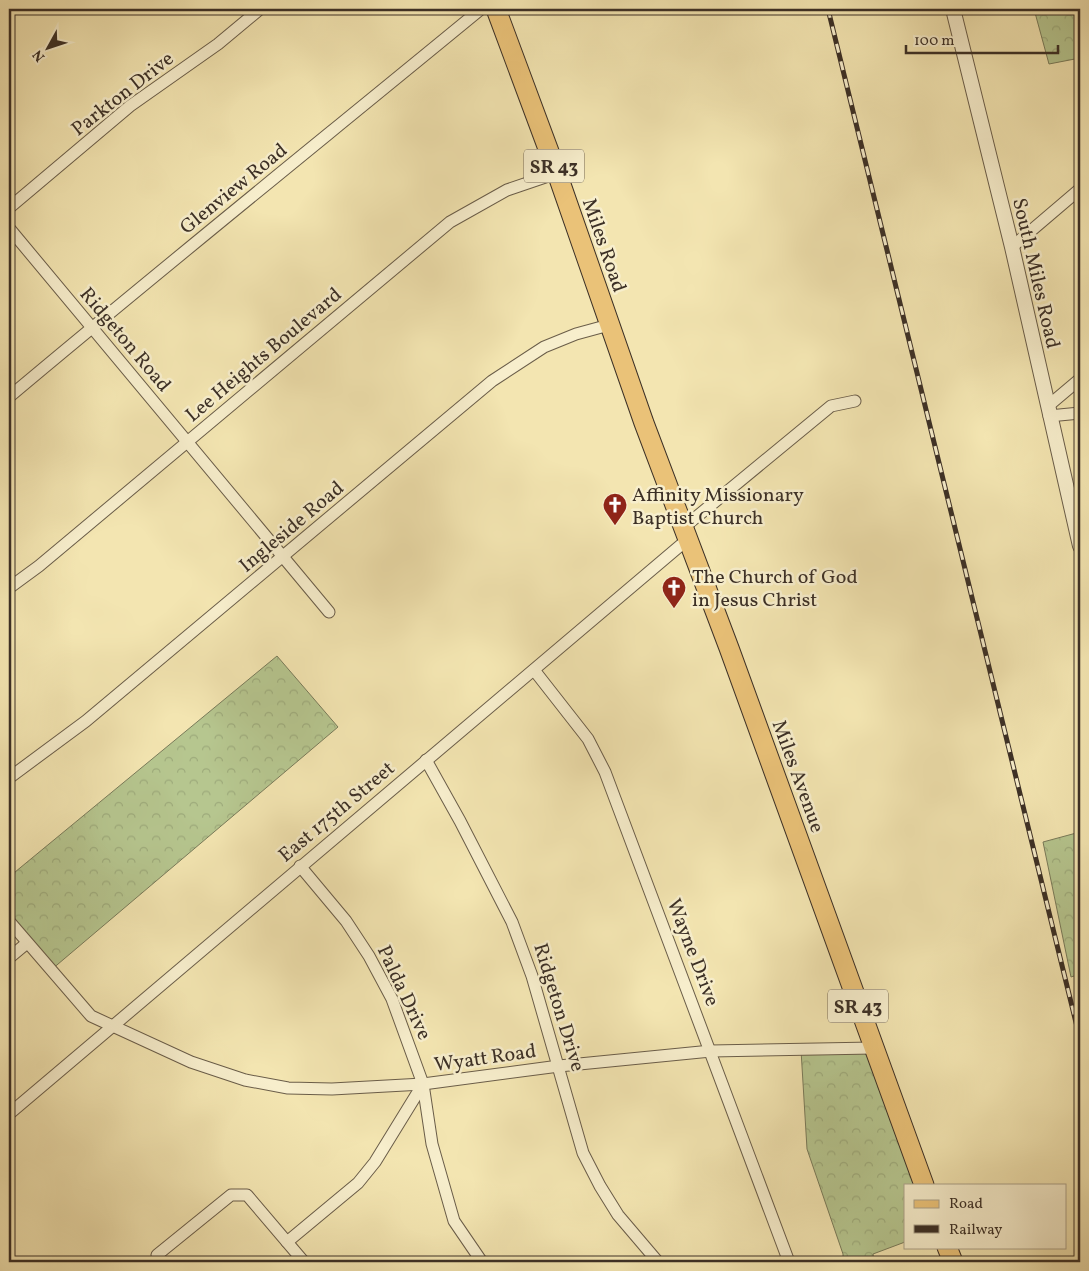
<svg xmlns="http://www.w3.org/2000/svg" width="1089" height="1271" font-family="Vollkorn,serif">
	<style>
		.forest { fill: url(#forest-crowns); stroke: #797b5a }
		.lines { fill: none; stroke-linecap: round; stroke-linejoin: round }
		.minor-casing { stroke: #6a5d49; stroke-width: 13 }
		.tertiary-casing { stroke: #6a5d49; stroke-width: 16 }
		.primary-casing { stroke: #3c3026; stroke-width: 21 }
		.minor { stroke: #f7eecc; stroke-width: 11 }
		.tertiary { stroke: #f7eecc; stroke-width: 14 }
		.primary { stroke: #eac278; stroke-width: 19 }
		.rail-casing { stroke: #3c3026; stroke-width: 5 }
		.rail { stroke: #f7eecc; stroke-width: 3; stroke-dasharray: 9; stroke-linecap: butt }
		.labels { text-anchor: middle; stroke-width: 5; stroke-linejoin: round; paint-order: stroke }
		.shield { fill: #f7eecc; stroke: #746958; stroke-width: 1 }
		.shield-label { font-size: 19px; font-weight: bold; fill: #3c3026 }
		.street-label { font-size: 20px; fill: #3c3026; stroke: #f7eecc }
		.poi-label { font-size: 20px; fill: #3c3026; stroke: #f7eecc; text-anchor: start }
	</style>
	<defs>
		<pattern id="forest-crowns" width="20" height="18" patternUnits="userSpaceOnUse" patternTransform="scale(1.25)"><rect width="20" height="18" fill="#b6c68f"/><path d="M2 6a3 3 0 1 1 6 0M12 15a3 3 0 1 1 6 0" fill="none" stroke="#9daa7b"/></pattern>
	</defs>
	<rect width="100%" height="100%" fill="#f3e5b1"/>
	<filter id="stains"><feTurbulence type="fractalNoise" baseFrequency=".004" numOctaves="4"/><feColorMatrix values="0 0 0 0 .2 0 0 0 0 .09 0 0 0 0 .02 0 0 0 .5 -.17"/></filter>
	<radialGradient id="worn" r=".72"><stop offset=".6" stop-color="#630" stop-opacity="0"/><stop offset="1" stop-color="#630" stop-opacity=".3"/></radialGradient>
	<g class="forest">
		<polygon points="1034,9 1080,9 1080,58 1049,64"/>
		<polygon points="277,656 338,727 51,970 9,921 9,877"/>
		<polygon points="1080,832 1080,974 1071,977 1043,842"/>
		<polygon points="873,1048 924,1185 905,1185 905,1242 873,1254 874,1262 843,1262 843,1254 807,1149 801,1050"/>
	</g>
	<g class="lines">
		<defs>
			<g id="minor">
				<polyline points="9,208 130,106 218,44 260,9"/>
				<polyline points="9,228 329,612"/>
				<polyline points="1012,247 1080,189"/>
				<path d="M9,397C165,266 324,138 481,9"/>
				<polyline points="1048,406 1080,379"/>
				<polyline points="1049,416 1080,413"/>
				<polyline points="683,528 831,406 855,401"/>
				<polyline points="9,588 39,566 450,222 507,190 557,173"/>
				<polyline points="534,670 588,739 605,772 789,1262"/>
				<polyline points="426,760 460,821 512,922 532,976 583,1153 600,1186 618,1215 658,1262"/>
				<polyline points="9,778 86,721 492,381 544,347 576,334 609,325"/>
				<polyline points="300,866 346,921 369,956 392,999 423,1084 432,1144 454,1221 482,1262"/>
				<polyline points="9,921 91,1016 191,1062 245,1080 288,1088 332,1089 423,1084 559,1066 711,1051 873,1048"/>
				<polyline points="9,958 27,943"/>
				<polyline points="9,1114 688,539"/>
				<polyline points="287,1242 358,1183 375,1162 423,1084"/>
				<polyline points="157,1255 231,1195 247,1195 304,1262"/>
			</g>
			<polyline id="tertiary" points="953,9 1012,247 1080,546"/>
			<g id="primary">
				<polyline points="496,9 557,173 644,423 729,648 924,1185"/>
				<polyline points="947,1247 953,1262"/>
			</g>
		</defs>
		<use href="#minor" class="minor-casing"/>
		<use href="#tertiary" class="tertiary-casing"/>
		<use href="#primary" class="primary-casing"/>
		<use href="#minor" class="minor"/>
		<use href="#tertiary" class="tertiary"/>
		<use href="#primary" class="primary"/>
		<defs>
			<polyline id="rail" points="828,9 1080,1039"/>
		</defs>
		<use href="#rail" class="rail-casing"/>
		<use href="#rail" class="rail"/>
	</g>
	<defs>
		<symbol id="church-pin" viewBox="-11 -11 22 30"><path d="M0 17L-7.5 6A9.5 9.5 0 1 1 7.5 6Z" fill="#8f2418" stroke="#f7eecc"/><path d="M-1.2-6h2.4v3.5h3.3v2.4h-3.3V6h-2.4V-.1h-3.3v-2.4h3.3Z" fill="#fff"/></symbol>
	</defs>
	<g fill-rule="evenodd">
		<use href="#church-pin" x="601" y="491" width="28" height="38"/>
		<use href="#church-pin" x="660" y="574" width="28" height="38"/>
	</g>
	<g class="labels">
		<g class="shield">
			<rect x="524" y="149.5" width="60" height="33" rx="4"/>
			<rect x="828" y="989.5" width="60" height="33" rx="4"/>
		</g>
		<g class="shield-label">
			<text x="554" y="173">SR 43</text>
			<text x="858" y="1013">SR 43</text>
		</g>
		<g class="street-label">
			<text transform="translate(122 93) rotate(-38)" y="7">Parkton Drive</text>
			<text transform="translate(233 188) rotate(-39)" y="7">Glenview Road</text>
			<text transform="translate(605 245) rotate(71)" y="7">Miles Road</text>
			<text transform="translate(1037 273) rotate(77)" y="7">South Miles Road</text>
			<text transform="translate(126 339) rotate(50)" y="7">Ridgeton Road</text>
			<text transform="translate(263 354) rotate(-40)" y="7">Lee Heights Boulevard</text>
			<text transform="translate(291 526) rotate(-40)" y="7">Ingleside Road</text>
			<text transform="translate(799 776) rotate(70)" y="7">Miles Avenue</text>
			<text transform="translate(336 811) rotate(-40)" y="7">East 175th Street</text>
			<text transform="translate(694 952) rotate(69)" y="7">Wayne Drive</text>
			<text transform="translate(405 992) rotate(65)" y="7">Palda Drive</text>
			<text transform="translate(560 1007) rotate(73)" y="7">Ridgeton Drive</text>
			<text transform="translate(485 1057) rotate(-8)" y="7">Wyatt Road</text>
		</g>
		<g class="poi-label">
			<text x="632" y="501">Affinity Missionary<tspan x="632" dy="23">Baptist Church</tspan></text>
			<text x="692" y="583">The Church of God<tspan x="692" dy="23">in Jesus Christ</tspan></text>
		</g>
	</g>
	<rect width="1089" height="1271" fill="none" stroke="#f3e5b1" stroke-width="30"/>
	<rect x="10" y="10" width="1069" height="1251" fill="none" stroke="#3c3026" stroke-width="2.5"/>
	<rect x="15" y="15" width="1059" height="1241" fill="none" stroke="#3c3026"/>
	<rect x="904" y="1184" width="162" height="65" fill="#f7eecc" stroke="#aca28a"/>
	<rect x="914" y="1200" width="25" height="8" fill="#eac278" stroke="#aca28a"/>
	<text x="949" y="1208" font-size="15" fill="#3c3026">Road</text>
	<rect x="914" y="1225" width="25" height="8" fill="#3c3026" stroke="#aca28a"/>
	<text x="949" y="1234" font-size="15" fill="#3c3026">Railway</text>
	<g transform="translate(48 48) rotate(230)" stroke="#f7eecc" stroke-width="4" paint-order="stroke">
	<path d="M0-4L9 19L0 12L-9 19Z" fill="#3c3026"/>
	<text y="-8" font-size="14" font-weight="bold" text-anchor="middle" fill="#3c3026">N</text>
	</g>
	<path d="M906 45v8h152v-8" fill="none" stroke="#3c3026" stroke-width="2.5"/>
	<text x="914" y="45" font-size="15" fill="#3c3026" stroke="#f7eecc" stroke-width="4" paint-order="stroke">100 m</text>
	<rect width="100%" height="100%" filter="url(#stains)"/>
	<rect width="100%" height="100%" fill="url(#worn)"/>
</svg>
